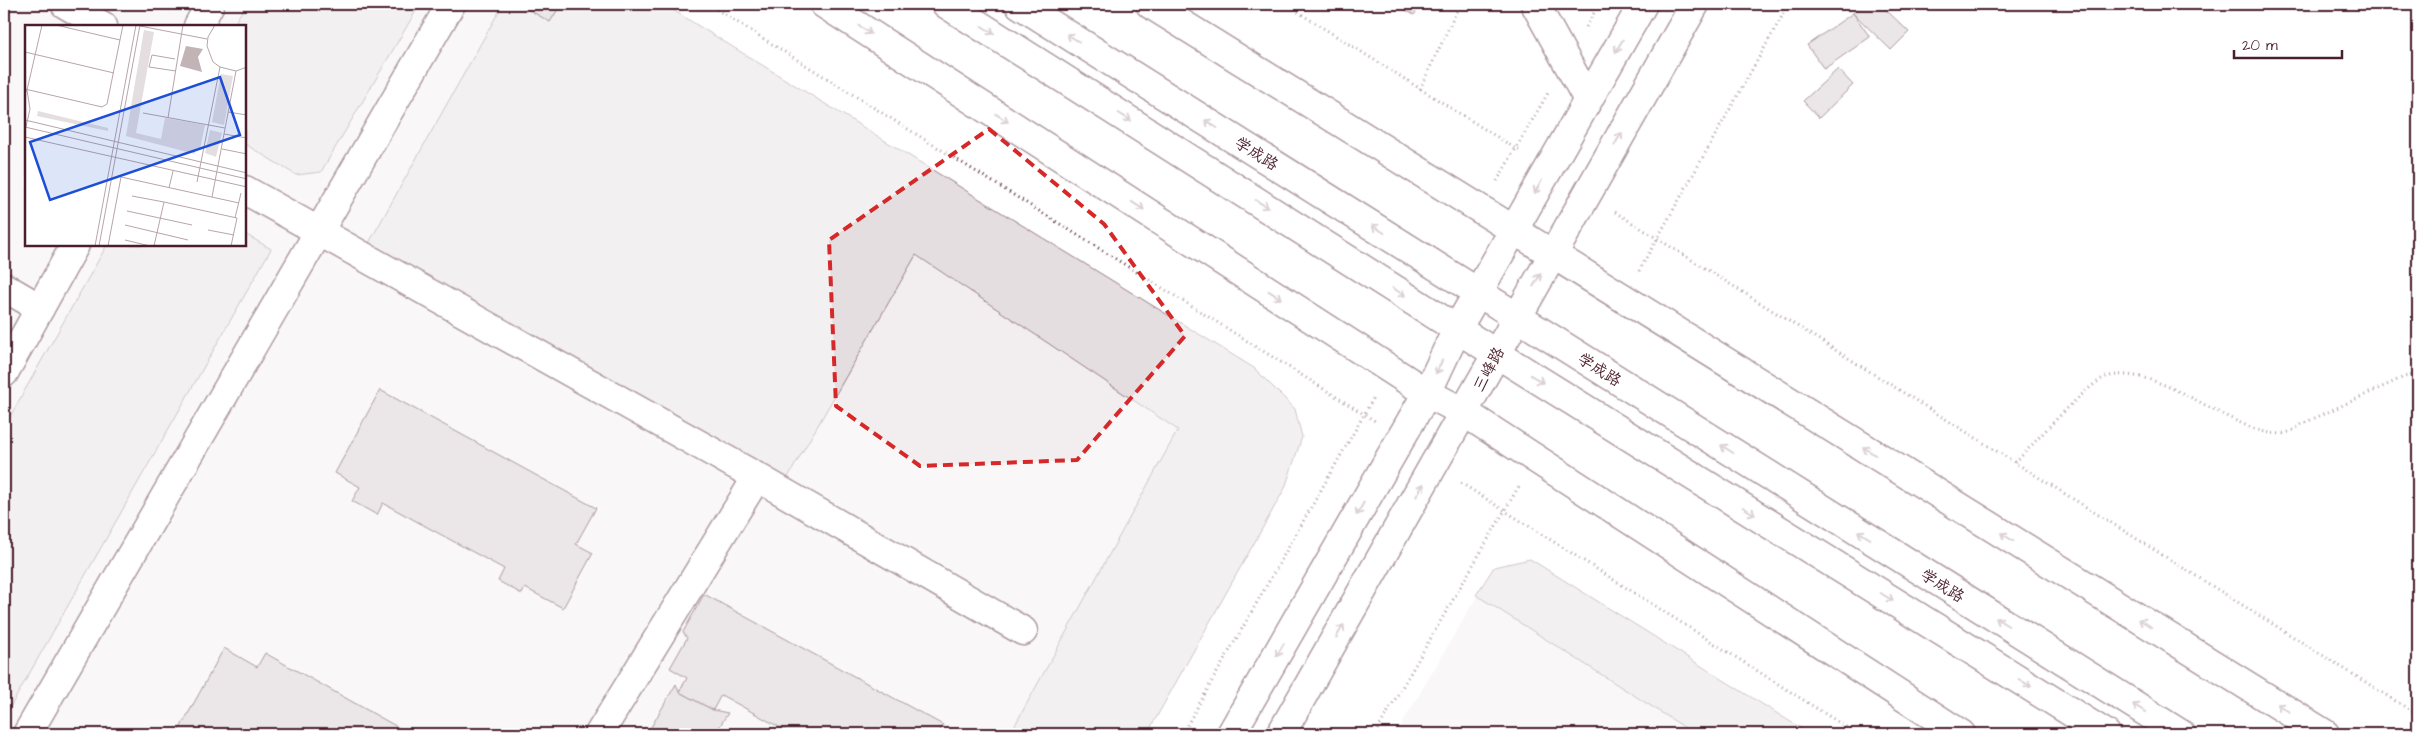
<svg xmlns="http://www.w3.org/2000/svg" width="2422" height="738" font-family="'Architects Daughter','LXGW WenKai TC',sans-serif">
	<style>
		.built { fill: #f2eeef; fill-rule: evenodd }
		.green { fill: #e5dee0; stroke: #987e86 }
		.building { fill: #d2c7cb; stroke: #4a1f2b }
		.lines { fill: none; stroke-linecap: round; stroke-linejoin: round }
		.minor-casing { stroke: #4a1f2b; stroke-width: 31 }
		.major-casing { stroke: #4a1f2b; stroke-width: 31 }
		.path { stroke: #4a1f2b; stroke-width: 3; stroke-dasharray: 1 4; stroke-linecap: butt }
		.minor { stroke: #fff; stroke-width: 28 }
		.major { stroke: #fff; stroke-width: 28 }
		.oneway { stroke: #ae9aa0 }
		.marked { fill: none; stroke: #d62828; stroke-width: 4; stroke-dasharray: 10 6; stroke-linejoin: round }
		.labels { text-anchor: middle; stroke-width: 4.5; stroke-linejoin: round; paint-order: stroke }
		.street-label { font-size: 16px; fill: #4a1f2b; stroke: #fff }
		.inset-road { fill: none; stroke: #b7a5aa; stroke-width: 1 }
		.view { fill: #1d4ed8; fill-opacity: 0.15; stroke: #1d4ed8; stroke-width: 2.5 }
		.inset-edge { fill: none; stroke: #4a1f2b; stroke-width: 2.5 }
	</style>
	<rect width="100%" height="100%" fill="#fff"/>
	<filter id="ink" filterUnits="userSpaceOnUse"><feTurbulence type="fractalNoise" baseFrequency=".02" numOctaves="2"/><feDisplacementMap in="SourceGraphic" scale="10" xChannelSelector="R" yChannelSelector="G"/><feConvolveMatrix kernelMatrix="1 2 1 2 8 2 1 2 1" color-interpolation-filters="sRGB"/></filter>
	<g filter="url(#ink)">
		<g class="built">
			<path d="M4,4H537L1178,430L1010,734H4ZM26,26H245V245H26Z"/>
			<polygon points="1530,559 1810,734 1396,734 1494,567"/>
		</g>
		<g class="green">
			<polygon points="246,4 420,4 321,172 296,175 245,144 245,26 233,26"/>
			<polygon points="503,4 519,4 550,22 561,4 663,4 1254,368 1295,409 1302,437 1285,488 1147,734 1010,734 1178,430 916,255 784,484 365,250"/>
			<polygon points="245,234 271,249 4,718 4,427 107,245 245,245"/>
			<polygon points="1530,559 1810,734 1695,734 1476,595 1494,567"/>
		</g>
		<g class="building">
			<polygon points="519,4 561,4 550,22"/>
			<polygon points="1395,4 1421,4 1414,15"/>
			<polygon points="1861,4 1880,4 1909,32 1891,50 1853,13"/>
			<polygon points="1853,13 1870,37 1824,69 1807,45"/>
			<polygon points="1838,69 1853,85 1819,118 1803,101"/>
			<polygon points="380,390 596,508 576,544 593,553 563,608 525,588 522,594 498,581 504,569 383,503 377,515 352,501 360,487 335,473"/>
			<polygon points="704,594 943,725 938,734 792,734 721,695 713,710 679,692 687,678 670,668 687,638 683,632"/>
			<polygon points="224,648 257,667 265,653 410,734 177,734"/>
			<polygon points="676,684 679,692 713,710 728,713 715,734 647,734"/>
		</g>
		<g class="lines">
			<defs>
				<g id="minor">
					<polyline points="65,4 103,26"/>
					<polyline points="824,4 1427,393 1465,413 1961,734"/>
					<polyline points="1150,4 2325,734"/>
					<polyline points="1535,4 1588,100"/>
					<polyline points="198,26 210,4"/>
					<polyline points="245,190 757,477 1023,631"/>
					<polyline points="4,287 40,308"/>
					<polyline points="4,373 75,245"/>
					<polyline points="27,734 451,4"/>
					<polyline points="599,734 757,477"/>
				</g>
				<g id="major">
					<polyline points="946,4 1457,329 2106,734"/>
					<polyline points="1019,4 2181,734"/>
					<polyline points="1231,734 1427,393 1457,329 1643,4"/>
					<polyline points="1281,734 1695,4"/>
				</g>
			</defs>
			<use href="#minor" class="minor-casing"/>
			<use href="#major" class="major-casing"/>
			<g class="path">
				<polyline points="708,4 1375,421"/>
				<polyline points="1285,4 1521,152"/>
				<polyline points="1586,27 1599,4"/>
				<polyline points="1420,89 1460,4"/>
				<polyline points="1497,181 1548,93"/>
				<polyline points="1615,212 2418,715"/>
				<polyline points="1639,271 1789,4"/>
				<path d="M2015,463C2031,446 2089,382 2106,377C2164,360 2250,450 2291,431C2296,429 2300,425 2304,423L2404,377L2418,374"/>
				<polyline points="1461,483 1857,734"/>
				<polyline points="1182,734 1374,397"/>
				<polyline points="1375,734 1519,486"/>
			</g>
			<use href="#minor" class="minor"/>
			<use href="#major" class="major"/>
		</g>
		<defs><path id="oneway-shaft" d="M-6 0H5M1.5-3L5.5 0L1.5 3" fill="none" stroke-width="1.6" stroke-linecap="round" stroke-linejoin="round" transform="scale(1.25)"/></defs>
		<g class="oneway">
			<use href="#oneway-shaft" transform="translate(865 30) rotate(33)"/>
			<use href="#oneway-shaft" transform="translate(988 30) rotate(32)"/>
			<use href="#oneway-shaft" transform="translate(1073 38) rotate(-148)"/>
			<use href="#oneway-shaft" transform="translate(1619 46) rotate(120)"/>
			<use href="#oneway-shaft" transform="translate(1125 117) rotate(32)"/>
			<use href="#oneway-shaft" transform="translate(1002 118) rotate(33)"/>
			<use href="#oneway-shaft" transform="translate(1211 124) rotate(-148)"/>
			<use href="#oneway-shaft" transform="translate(1618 139) rotate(-60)"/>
			<use href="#oneway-shaft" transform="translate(1538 187) rotate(120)"/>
			<use href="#oneway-shaft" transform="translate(1262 204) rotate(32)"/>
			<use href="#oneway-shaft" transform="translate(1138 206) rotate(33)"/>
			<use href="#oneway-shaft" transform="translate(1378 229) rotate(-148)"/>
			<use href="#oneway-shaft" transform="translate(1537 280) rotate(-60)"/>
			<use href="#oneway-shaft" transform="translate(1399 292) rotate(32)"/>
			<use href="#oneway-shaft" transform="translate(1275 295) rotate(33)"/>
			<use href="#oneway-shaft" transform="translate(1439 367) rotate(116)"/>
			<use href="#oneway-shaft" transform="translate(1537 379) rotate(32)"/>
			<use href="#oneway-shaft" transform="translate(1727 449) rotate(-148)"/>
			<use href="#oneway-shaft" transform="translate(1869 451) rotate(-148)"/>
			<use href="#oneway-shaft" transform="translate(1420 490) rotate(-60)"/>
			<use href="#oneway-shaft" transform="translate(1360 509) rotate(120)"/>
			<use href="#oneway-shaft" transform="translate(1749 511) rotate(32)"/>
			<use href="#oneway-shaft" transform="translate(1864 535) rotate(-148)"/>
			<use href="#oneway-shaft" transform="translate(2007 537) rotate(-148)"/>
			<use href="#oneway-shaft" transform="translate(1887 597) rotate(32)"/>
			<use href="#oneway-shaft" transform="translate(2002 622) rotate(-148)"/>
			<use href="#oneway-shaft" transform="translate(2145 623) rotate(-148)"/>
			<use href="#oneway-shaft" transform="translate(1340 631) rotate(-60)"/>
			<use href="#oneway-shaft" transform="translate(1280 650) rotate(120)"/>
			<use href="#oneway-shaft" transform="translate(2025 683) rotate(32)"/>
			<use href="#oneway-shaft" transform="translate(2139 708) rotate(-148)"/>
			<use href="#oneway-shaft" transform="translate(2283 708) rotate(-148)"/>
		</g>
	</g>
	<path d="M0 0H2422V738H0ZM989,129L1104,224L1185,336L1077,460L920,466L836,406L829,240Z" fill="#fff" fill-opacity=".55" fill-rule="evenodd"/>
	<path class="marked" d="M989,129L1104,224L1185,336L1077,460L920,466L836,406L829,240Z"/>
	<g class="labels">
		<g class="street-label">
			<text transform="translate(1257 153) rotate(32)" y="6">学成路</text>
			<text transform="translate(1488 369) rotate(-62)" y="6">三峰路</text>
			<text transform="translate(1600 369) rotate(32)" y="6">学成路</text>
			<text transform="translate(1943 585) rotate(32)" y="6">学成路</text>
		</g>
	</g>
	<g transform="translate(25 25)">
		<rect width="221" height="221" fill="#fff"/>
		<path d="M119,5L129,7L111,108L136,114L140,93L180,100L175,124L171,123L170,129L101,111ZM196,49L208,51L199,100L187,97ZM13,86L83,103V106L12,91ZM185,105L197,108L191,132L180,128Z" fill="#e5dee0"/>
		<path d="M161,21L178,24L173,32L177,47L155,41Z" fill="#c1b3b6"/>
		<path class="inset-road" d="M31,0L95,15M190,0L183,12L182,21L188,37L195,42L211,46L222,42M115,1L182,14M0,27L89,48M150,34L127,30L124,42L151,46M0,64L77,82L82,79L98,0M2,65L17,0M0,68L2,65L5,84L0,106M203,87L222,90M118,88L200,103M143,93L158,0M0,95L222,148M0,102L222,154M199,109L222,113M0,112L222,162M197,124L222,129M172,157L195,42M144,163L148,146M107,171L139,177M187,172L211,46M102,186L167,200M210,193L216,168M100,200L163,215M183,205L209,210M100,215L125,221M70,221L111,0M74,221L115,0M83,221L96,152L214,178M129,221L139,177L212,193L206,221"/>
		<path class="view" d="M195,52L215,110L25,175L5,117Z"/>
		<rect width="221" height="221" class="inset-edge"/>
	</g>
	<rect width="2422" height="738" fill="none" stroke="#fff" stroke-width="20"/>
	<rect x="10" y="10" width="2402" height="718" fill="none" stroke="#4a1f2b" stroke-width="2" filter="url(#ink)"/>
	<path d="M2234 50v8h108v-8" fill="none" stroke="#4a1f2b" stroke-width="2.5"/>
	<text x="2242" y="50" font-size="15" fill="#4a1f2b" stroke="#ffffff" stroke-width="4" paint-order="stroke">20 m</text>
</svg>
